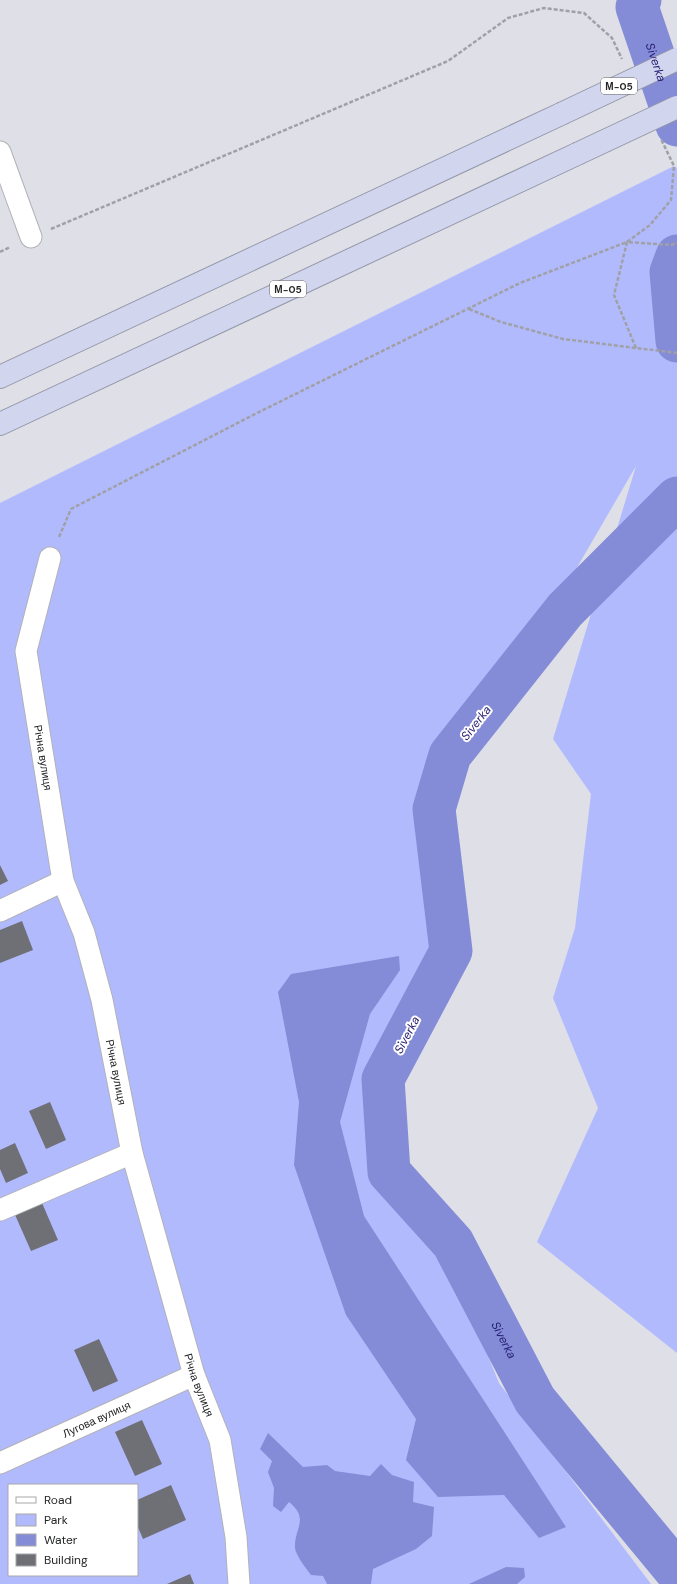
<svg xmlns="http://www.w3.org/2000/svg" width="677" height="1584" font-family="'DM Sans',sans-serif">
	<style>
		.green { fill: #b2bafe; fill-rule: evenodd }
		.water { fill: #858cd7 }
		.lines { fill: none; stroke-linecap: round; stroke-linejoin: round }
		.river { stroke: #858cd7; stroke-width: 43 }
		.building { fill: #6f7076 }
		.street-casing { stroke: #b1b2b8; stroke-width: 23 }
		.highway-casing { stroke: #9497a8; stroke-width: 24 }
		.path { stroke: #a0a1a7; stroke-width: 2.5; stroke-dasharray: 4 2; stroke-linecap: butt }
		.street { stroke: #fff; stroke-width: 21 }
		.highway { stroke: #d1d5ee; stroke-width: 22 }
		.highway-bridge-casing { stroke: #9497a8; stroke-width: 24; stroke-linecap: butt }
		.highway-bridge { stroke: #d1d5ee; stroke-width: 22 }
		.labels { text-anchor: middle; stroke-width: 4; stroke-linejoin: round; paint-order: stroke }
		.shield { fill: #fff; stroke: #666668; stroke-width: 1 }
		.shield-label { font-size: 10px; font-weight: bold; fill: #242527 }
		.street-label { font-size: 11px; fill: #242527; stroke: #fff }
		.water-label { font-size: 12px; font-style: italic; fill: #282076; stroke: #fff }
	</style>
	<rect width="100%" height="100%" fill="#dfe0e7"/>
	<path class="green" d="M674,166L677,168V1353L537,1242L598,1108L553,998L575,928L591,794L553,739L636,466L575,571L451,730L422,803L433,945L368,1080L369,1173L457,1280L499,1383L651,1584H0V503ZM9,1485H137V1575H9Z"/>
	<g class="water">
		<polygon points="399,956 400,970 370,1014 340,1122 364,1216 566,1527 539,1538 504,1495 438,1497 406,1460 416,1419 346,1315 294,1165 299,1102 278,992 291,974"/>
		<path d="M268,1433L303,1467L327,1465L335,1471L370,1476L381,1464L392,1475L414,1482L413,1502L434,1507L432,1536L416,1549L373,1569L371,1584H327L323,1576L311,1575C306,1568 296,1556 295,1548C294,1528 310,1519 289,1502L281,1512L273,1506L274,1488L268,1472L272,1461L260,1449Z"/>
		<polygon points="506,1567 524,1568 525,1577 517,1584 469,1584"/>
	</g>
	<g class="lines">
		<g class="river">
			<path id="s1" d="M640,0L637,7L677,125"/>
			<polyline points="677,256 671,272 677,341"/>
			<path id="s2" d="M677,498L565,610L450,755L434,809L451,951L383,1079L389,1172L453,1243L535,1400L677,1572"/>
		</g>
	</g>
	<g class="building">
		<polygon points="0,865 8,881 0,885"/>
		<polygon points="22,921 33,950 0,963 0,930"/>
		<polygon points="50,1102 66,1140 46,1149 29,1111"/>
		<polygon points="15,1143 28,1173 6,1183 0,1169 0,1150"/>
		<polygon points="39,1196 58,1240 31,1251 12,1208"/>
		<polygon points="99,1339 118,1381 93,1392 74,1350"/>
		<polygon points="142,1420 162,1464 135,1476 115,1432"/>
		<polygon points="171,1485 186,1520 143,1539 137,1525 137,1500"/>
		<polygon points="190,1574 194,1584 167,1584"/>
	</g>
	<g class="lines">
		<defs>
			<g id="street">
				<polyline points="0,152 31,237"/>
				<path id="s3" d="M50,558L26,651L63,881L84,933L102,1000L132,1153L194,1375L220,1440L236,1537L239,1584"/>
				<polyline points="0,911 63,881"/>
				<polyline points="0,1210 132,1153"/>
				<path id="s4" d="M0,1463L194,1375"/>
			</g>
			<g id="highway">
				<polyline points="0,377 561,114"/>
				<polyline points="0,424 577,154"/>
			</g>
		</defs>
		<use href="#street" class="street-casing"/>
		<use href="#highway" class="highway-casing"/>
		<g class="path">
			<polyline points="51,229 448,61 508,18 544,8 584,13 612,38 622,59"/>
			<polyline points="0,252 10,247"/>
			<polyline points="469,309 501,322 563,339 677,353"/>
			<polyline points="636,348 614,295 627,242 671,245 677,243"/>
			<polyline points="59,537 71,509 253,415 520,283 627,242 650,225 671,200 674,166 661,139"/>
		</g>
		<use href="#street" class="street"/>
		<use href="#highway" class="highway"/>
		<defs>
			<g id="highway-bridge">
				<polyline points="561,114 677,59"/>
				<polyline points="577,154 677,107"/>
			</g>
		</defs>
		<use href="#highway-bridge" class="highway-bridge-casing"/>
		<use href="#highway-bridge" class="highway-bridge"/>
	</g>
	<g class="labels">
		<g class="shield">
			<rect x="601" y="78" width="36" height="16" rx="3"/>
			<rect x="270" y="281" width="36" height="16" rx="3"/>
		</g>
		<g class="shield-label">
			<text x="619" y="90">М-05</text>
			<text x="288" y="293">М-05</text>
		</g>
		<g class="street-label">
			<text dy="4" stroke="none"><textPath href="#s3" startOffset="204">Річна вулиця</textPath></text>
			<text dy="4" stroke="none"><textPath href="#s3" startOffset="528">Річна вулиця</textPath></text>
			<text dy="4" stroke="none"><textPath href="#s3" startOffset="852">Річна вулиця</textPath></text>
			<text dy="4" stroke="none"><textPath href="#s4" startOffset="106">Лугова вулиця</textPath></text>
		</g>
		<g class="water-label">
			<text dy="4" stroke="none"><textPath href="#s1" startOffset="66">Siverka</textPath></text>
			<text transform="translate(476 723) rotate(-52)" y="4">Siverka</text>
			<text transform="translate(407 1035) rotate(-62)" y="4">Siverka</text>
			<text dy="4" stroke="none"><textPath href="#s2" startOffset="986">Siverka</textPath></text>
		</g>
	</g>
	<rect x="8" y="1484" width="130" height="92" fill="#ffffff" stroke="#a7a8a9"/>
	<rect x="16" y="1497" width="20" height="6" fill="#ffffff" stroke="#a7a8a9"/>
	<text x="44" y="1504" font-size="12" fill="#242527">Road</text>
	<rect x="16" y="1514" width="20" height="12" fill="#b2bafe" stroke="#a7a8a9"/>
	<text x="44" y="1524" font-size="12" fill="#242527">Park</text>
	<rect x="16" y="1534" width="20" height="12" fill="#858cd7" stroke="#a7a8a9"/>
	<text x="44" y="1544" font-size="12" fill="#242527">Water</text>
	<rect x="16" y="1554" width="20" height="12" fill="#6f7076" stroke="#a7a8a9"/>
	<text x="44" y="1564" font-size="12" fill="#242527">Building</text>
</svg>
